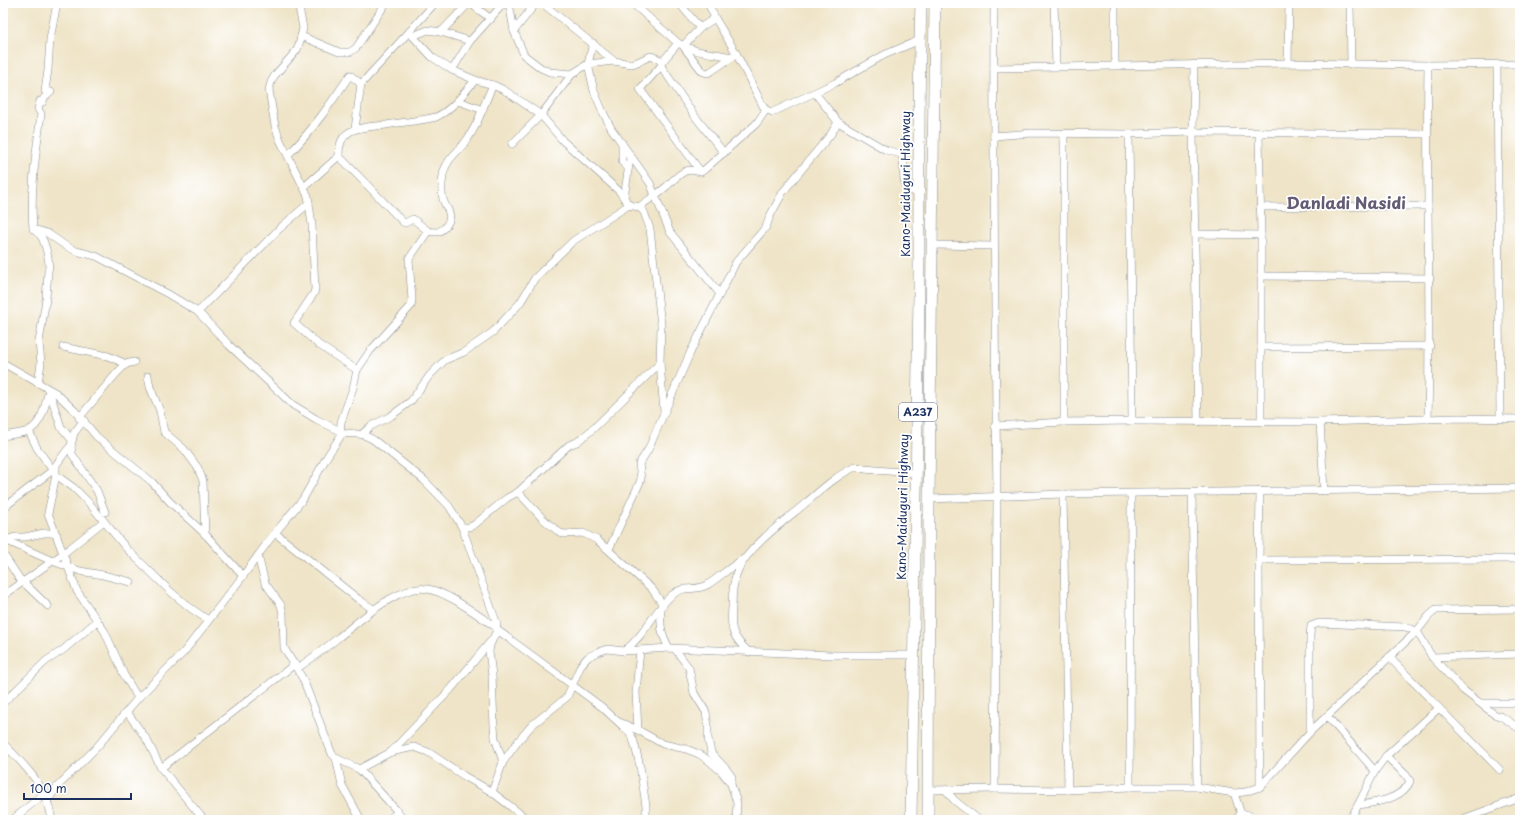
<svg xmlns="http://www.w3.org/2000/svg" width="1523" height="823" font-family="'Playpen Sans',sans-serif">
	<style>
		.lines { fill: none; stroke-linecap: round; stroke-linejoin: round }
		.minor-casing { stroke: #858a92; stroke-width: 8 }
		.highway-casing { stroke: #858a92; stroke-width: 12 }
		.minor { stroke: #fff; stroke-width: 7 }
		.highway { stroke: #fff; stroke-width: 11 }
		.labels { text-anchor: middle; stroke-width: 3.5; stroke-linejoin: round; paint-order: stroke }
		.shield { fill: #fff; stroke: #5f6d8e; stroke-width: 1 }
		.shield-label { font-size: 11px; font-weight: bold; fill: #1b2f5e }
		.street-label { font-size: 12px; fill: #1b2f5e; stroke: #fff }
		.district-label { font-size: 16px; font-weight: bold; fill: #635c74; stroke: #fff }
	</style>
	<rect width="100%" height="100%" fill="#fff"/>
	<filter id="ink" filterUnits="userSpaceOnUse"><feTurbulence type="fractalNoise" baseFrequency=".025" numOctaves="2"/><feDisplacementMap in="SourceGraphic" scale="8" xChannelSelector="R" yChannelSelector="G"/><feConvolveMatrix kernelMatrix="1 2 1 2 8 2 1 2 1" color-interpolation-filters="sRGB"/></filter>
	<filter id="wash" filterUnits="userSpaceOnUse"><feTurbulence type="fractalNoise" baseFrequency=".012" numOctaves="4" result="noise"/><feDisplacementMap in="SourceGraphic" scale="16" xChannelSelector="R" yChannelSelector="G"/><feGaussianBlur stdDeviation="0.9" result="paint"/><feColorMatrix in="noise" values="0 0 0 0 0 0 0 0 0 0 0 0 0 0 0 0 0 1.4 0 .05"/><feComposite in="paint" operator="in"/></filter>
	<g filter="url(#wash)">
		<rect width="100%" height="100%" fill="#efe4c7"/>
	</g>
	<g filter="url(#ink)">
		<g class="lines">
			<defs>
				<g id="minor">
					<polyline points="298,3 303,28 300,41 297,50 275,75 271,82 269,90 275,126 280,140 308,196 312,225 315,289 314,293 294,323 319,345 357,370"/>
					<polyline points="470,3 491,19"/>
					<path d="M509,3L514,31L524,55L541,68L550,72L572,74L588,64L614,61L631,64L635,63L651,56L663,61L678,43C698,54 710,52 732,57L736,53"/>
					<polyline points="542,3 614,61"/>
					<polyline points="632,3 678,43"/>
					<polyline points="679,3 700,28 683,46 702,71 707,73 710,72 732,57"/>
					<polyline points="708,3 715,18 736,53 763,106 766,110 773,112 835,83 884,55 920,40"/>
					<polyline points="1054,3 1056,66"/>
					<polyline points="1350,3 1351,64"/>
					<polyline points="700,28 715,18"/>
					<polyline points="514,31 536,3"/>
					<polyline points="409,32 435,3"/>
					<polyline points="441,32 469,3"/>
					<polyline points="301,36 339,52 350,52 356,48 386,3"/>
					<polyline points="413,36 428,30 441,32 470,41"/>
					<polyline points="593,43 588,64 594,91 603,112 611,128 650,183 670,232 720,294"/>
					<polyline points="662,62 661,66 694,115 724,153"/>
					<polyline points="1288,63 1289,3"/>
					<polyline points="1194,64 1193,132 1198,422"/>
					<polyline points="1115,65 1115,3"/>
					<polyline points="1497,65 1500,418"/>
					<polyline points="661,66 640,89 701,172"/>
					<polyline points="994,68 1288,63 1428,65 1520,64"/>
					<polyline points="452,70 470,41 504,3"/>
					<path d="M815,93L838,122L886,150L901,154C907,164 900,178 907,187C909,190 915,192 918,194"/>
					<polyline points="458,101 483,110"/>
					<polyline points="355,129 361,84"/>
					<polyline points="1129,134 1132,421"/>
					<polyline points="1259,134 1261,235 1261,422"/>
					<polyline points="994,136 1032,133 1129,134 1193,132 1427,134"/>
					<polyline points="622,143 622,162 628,168"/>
					<polyline points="512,144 541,115 572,74"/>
					<path d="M288,155C312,131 331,103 350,75L361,84L409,32L432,57L452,70L475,80L493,85L504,90L541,115L563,141L619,191L629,205"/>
					<polyline points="339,156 403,222 405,223 413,219 428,231"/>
					<path d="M304,187L339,156C338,125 363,128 386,125C403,122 420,121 436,117C452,110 464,93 475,80"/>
					<polyline points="624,198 630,158 627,153"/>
					<path d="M639,207C648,200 658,194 667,186C673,181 678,174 686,171C693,168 698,174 704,170L756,124L766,110"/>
					<polyline points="1260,207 1428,206"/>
					<polyline points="37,230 47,233 66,246 76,251 96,256 168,294 198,312 229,345 293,405 316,419 340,431"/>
					<polyline points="1195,234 1261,235"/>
					<polyline points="932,245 994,246"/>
					<polyline points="1261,276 1430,278"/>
					<polyline points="198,312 279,229 309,203"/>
					<polyline points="63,347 108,356 126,364"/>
					<polyline points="1261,347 1430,346"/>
					<polyline points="3,363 56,393 75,411 97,437 152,482 170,502 205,534 243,576"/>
					<polyline points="148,376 150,387 160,411 164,432 184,449 198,468 203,481 205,534"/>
					<path d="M38,383L41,363L39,342L46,299L48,271C51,264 45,241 40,235C38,233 35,231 33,229C30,191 36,152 41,114L38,109L40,101L43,102L44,98L51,92L45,91L48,70L50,39L57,3"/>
					<polyline points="49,390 61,427 72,440"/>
					<polyline points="79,418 116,374 126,364 134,362"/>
					<path d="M1428,419C1431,301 1426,183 1428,65"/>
					<polyline points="1064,422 1064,133"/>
					<polyline points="85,423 84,420 74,433 71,446 72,454 97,491 105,512"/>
					<polyline points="995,426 1064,422 1132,421 1320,422"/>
					<polyline points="29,431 37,448 56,475 74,488 89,503 126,548 171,592 189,607 208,620"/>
					<path d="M340,434C354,433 364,433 375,441L424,480L449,506L462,527L497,624L496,632L490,645L489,652L492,675L494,726L495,738L503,762L492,792"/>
					<polyline points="362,434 371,426 391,416 411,401 430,375 445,360 464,352 493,332 520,303 535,278 573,241 629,205 639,207 644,212 650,229 661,325 660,363 664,412"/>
					<path d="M3,436C11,434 21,434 28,431C43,424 45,404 49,390"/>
					<polyline points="71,446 67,450 56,465 56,475 48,513 77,591 105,632 124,675 138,698"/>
					<polyline points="1324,491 1320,422 1458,418 1520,419"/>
					<polyline points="518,492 543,519 560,533 564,534 583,533 597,540 652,589 663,605"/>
					<polyline points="1192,493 1197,787"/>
					<polyline points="1063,494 1068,790"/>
					<polyline points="929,499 1063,494 1520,488"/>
					<polyline points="3,508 53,470 54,467"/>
					<polyline points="462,527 469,527 474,525 507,498 518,492 569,445 577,442 594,428 660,363"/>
					<polyline points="275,533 358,599 373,609"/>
					<polyline points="3,539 52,561 80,571 103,575 131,582"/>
					<polyline points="6,540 15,537 25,537 44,533 51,533 57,535"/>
					<polyline points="609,549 640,482 641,479 639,464 648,450 691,351 732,270 736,262 766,227 770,216 783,192 831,134 838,122"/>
					<polyline points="3,554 19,578 48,606"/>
					<polyline points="258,556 265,583 281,605 283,614 284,648 303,679 332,754 336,758 359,769 398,812 403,820"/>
					<polyline points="1259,560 1520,559"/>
					<polyline points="3,596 64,553 104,521"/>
					<path d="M661,608C660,626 661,633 669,648"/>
					<polyline points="1520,609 1436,610 1429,616 1417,631 1310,732 1310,635 1311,626 1319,623 1405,627 1417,631 1432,657 1463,690 1494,714 1502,717 1520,729"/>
					<polyline points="496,629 602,707 630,733 634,742 640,766 646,806 646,820"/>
					<polyline points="675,649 689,668 694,693 706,712 708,726 708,738 711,753 727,770 732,777 732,780"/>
					<path d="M624,651C645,636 654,610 672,595C685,584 695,592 707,585C720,577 731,566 745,558"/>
					<path d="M749,652C732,637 730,629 732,607C732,595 733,581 738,570C748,547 787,519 807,502C821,490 836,476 853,468C857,466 861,468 865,469C883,471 899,472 917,473"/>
					<polyline points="1389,657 1500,770"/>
					<polyline points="1432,657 1520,654"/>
					<path d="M298,668C312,658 326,648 339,637C360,621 400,583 428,589C449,593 477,615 496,627"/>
					<polyline points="3,703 46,661 63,650 97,621"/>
					<polyline points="1480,703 1520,703"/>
					<polyline points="127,712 147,740 161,768 204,820"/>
					<polyline points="1327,716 1375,771"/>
					<polyline points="619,722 638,730 663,744 686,749 699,754 708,760 722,772 731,784 737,803 736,820"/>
					<polyline points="638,730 636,692 640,650"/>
					<path d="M3,743C26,767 47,786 52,820"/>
					<polyline points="391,752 451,689 490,642"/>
					<polyline points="336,758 342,785 361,820"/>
					<polyline points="503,762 519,740 532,725 567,697 581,665 588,657 598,652 607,649 624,651 669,648 831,655 915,655"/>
					<polyline points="161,768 295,664"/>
					<polyline points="359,769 391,752 414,747 428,752 464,776 492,792 528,820"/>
					<polyline points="1130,787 1131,494"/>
					<polyline points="1260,787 1310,732"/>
					<polyline points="995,789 1068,790 1130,787 1197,787 1234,793 1245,792 1260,787 1259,560 1260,491"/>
					<path d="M928,790L995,789C995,692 997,594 997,497C995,332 993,168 994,3"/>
					<polyline points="946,790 954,800 979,820"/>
					<polyline points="1234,793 1241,814"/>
					<path d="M48,800L57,787L96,748L138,698L184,652L243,576L270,539L303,499L328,455L340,437L341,422L353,388L357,370L370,351L411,306L412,300L409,259L428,231C431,232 434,232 437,232C444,230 452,221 449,213C448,208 444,204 443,199C441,192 442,182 443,175C445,162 455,154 463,145C478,127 483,105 493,85"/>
					<polyline points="1358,805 1375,771 1386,756 1439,708"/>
					<polyline points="12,820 45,793"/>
					<polyline points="388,820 398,812"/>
					<polyline points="1235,820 1241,814 1246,814 1258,820"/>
					<path d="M1350,820L1358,805C1375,803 1403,799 1410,781L1406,775L1386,756"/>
					<polyline points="1460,820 1520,798"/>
				</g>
				<g id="highway">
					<path d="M911,820C915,644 918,467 919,290C919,195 918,99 921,3"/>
					<polyline points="928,820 929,499 935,3"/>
				</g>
			</defs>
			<use href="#minor" class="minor-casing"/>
			<use href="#highway" class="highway-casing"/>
			<use href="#minor" class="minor"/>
			<use href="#highway" class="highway"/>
		</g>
	</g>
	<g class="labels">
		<rect class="shield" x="899" y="403" width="38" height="18" rx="3"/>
		<g class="shield-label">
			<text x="918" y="416">A237</text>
		</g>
		<g class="street-label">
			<text transform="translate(906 184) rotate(-90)" y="4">Kano-Maiduguri Highway</text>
			<text transform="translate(903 507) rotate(-89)" y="4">Kano-Maiduguri Highway</text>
		</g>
		<g class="district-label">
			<text x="1346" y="209">Danladi Nasidi</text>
		</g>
	</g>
	<rect width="1523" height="823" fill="none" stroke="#fff" stroke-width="16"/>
	<path d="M24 793v6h107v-6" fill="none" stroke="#1b2f5e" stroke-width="2"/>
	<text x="30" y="793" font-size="12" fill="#1b2f5e" stroke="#ffffff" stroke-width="3" paint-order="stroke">100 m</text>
</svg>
